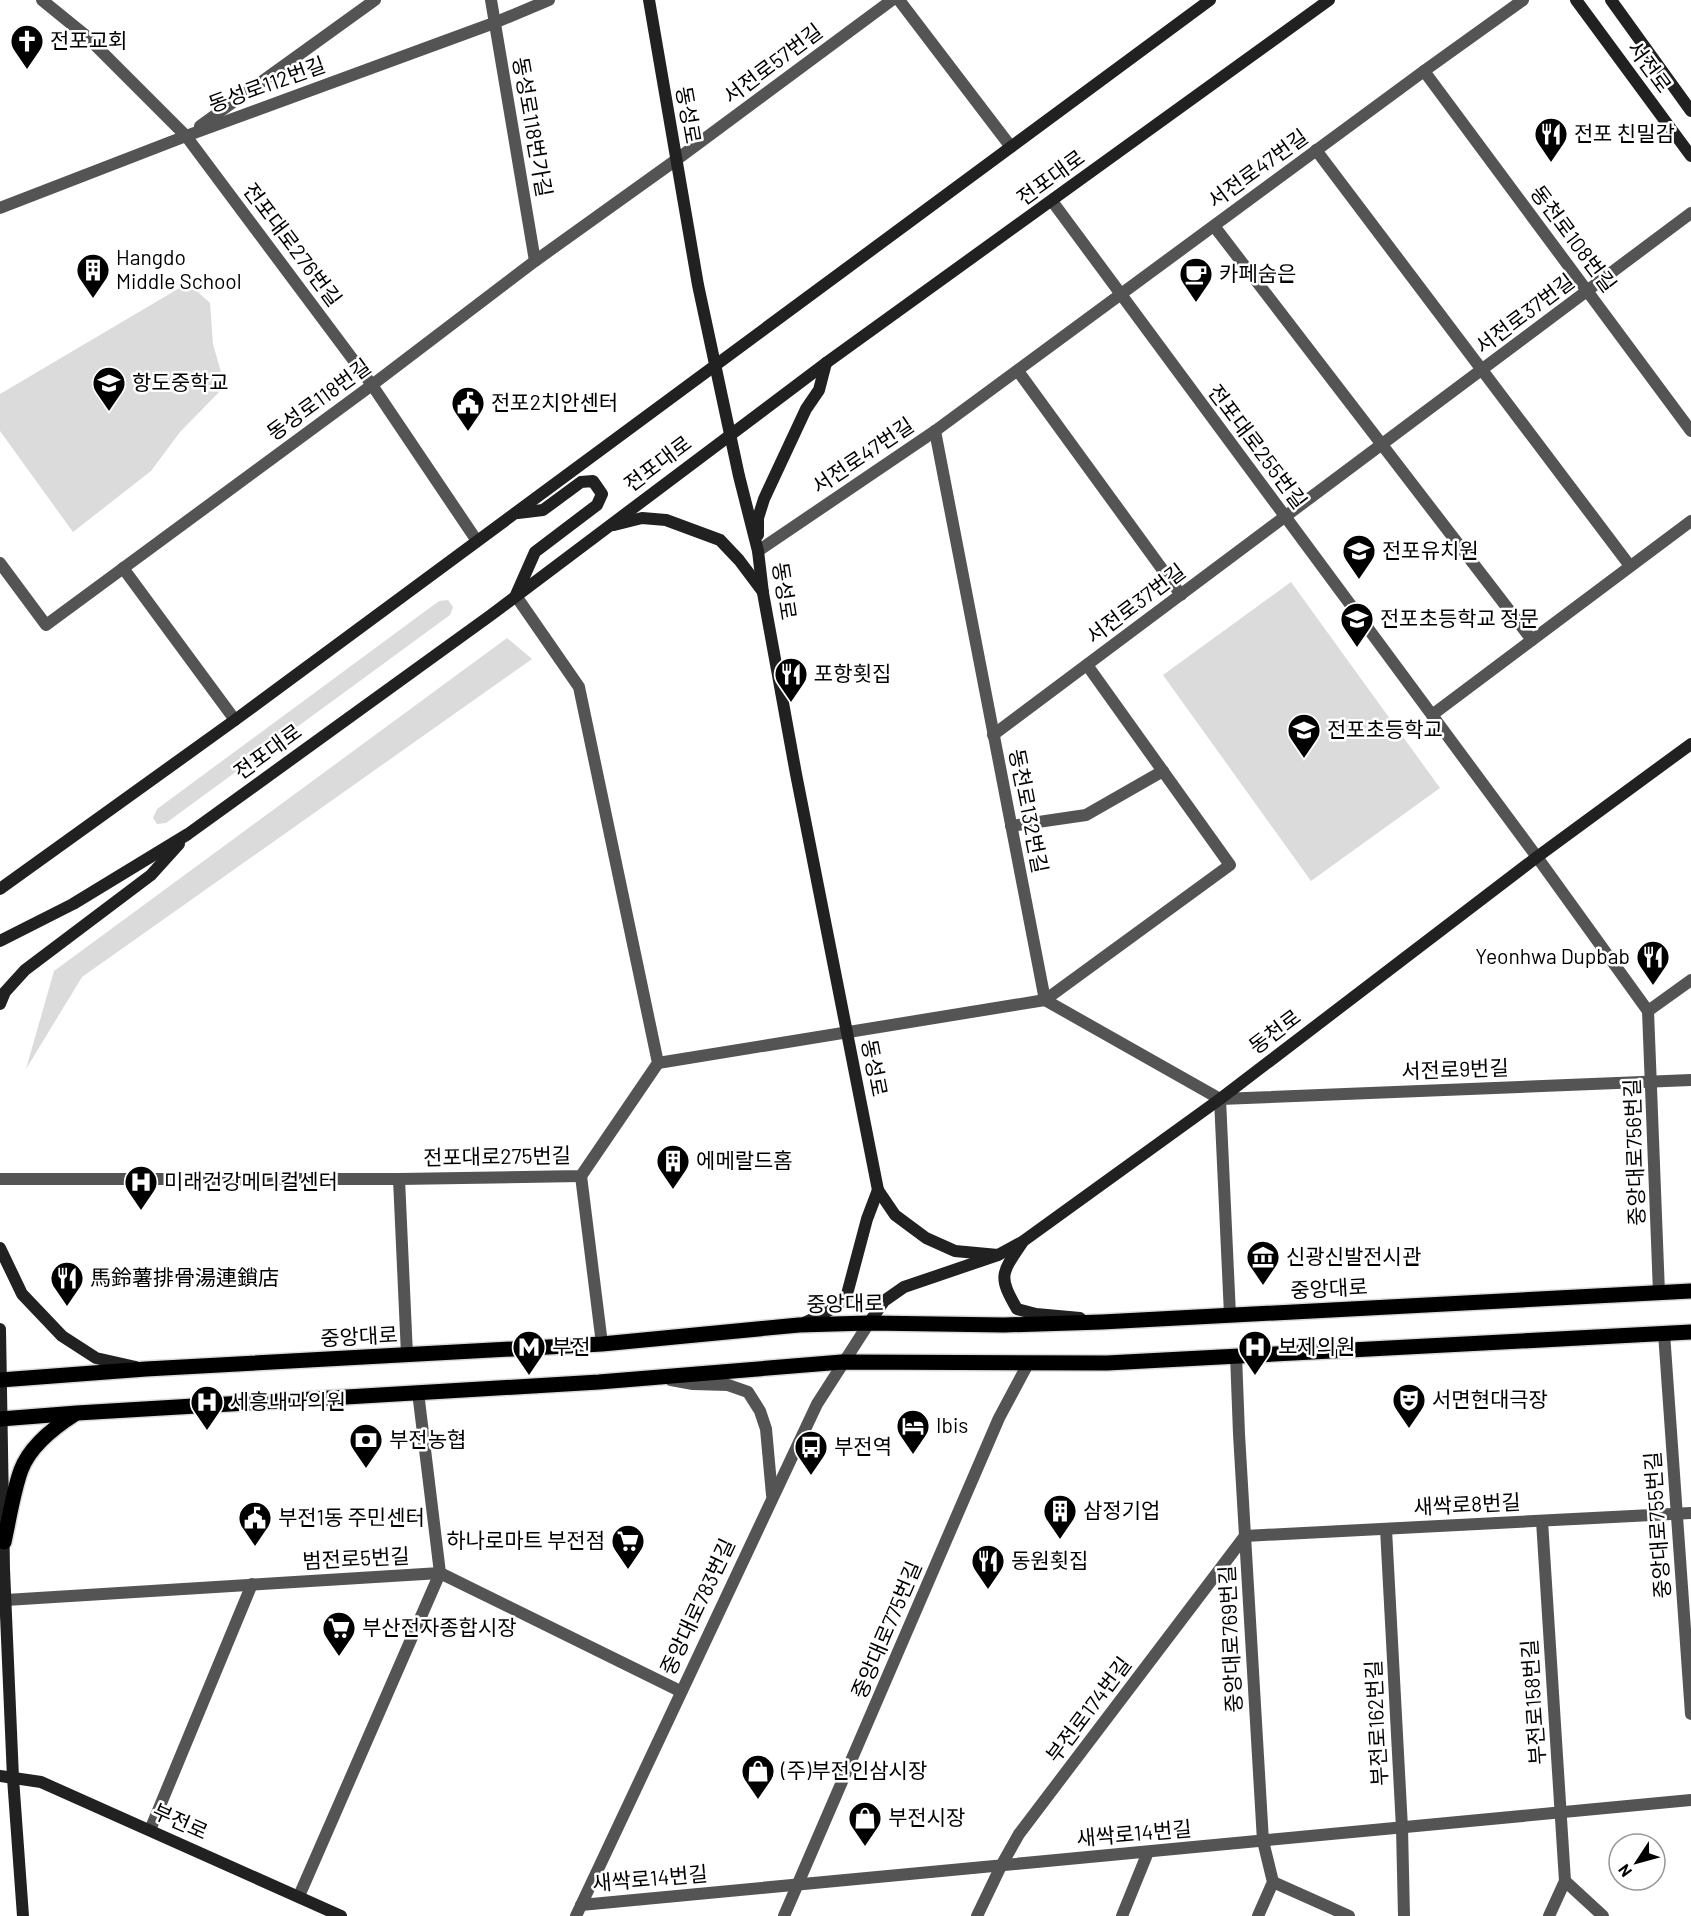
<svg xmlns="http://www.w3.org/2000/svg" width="1691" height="1916" font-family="Barlow,'Noto Sans KR',sans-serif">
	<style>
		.green { fill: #dbdbdb }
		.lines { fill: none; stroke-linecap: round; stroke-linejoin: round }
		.primary-casing { stroke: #dbdbdb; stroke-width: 18 }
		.minor { stroke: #545454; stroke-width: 12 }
		.tertiary { stroke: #545454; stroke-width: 12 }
		.secondary { stroke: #212121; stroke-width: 12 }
		.primary { stroke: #000; stroke-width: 15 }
		.labels { text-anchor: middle; stroke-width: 5; stroke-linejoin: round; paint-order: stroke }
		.poi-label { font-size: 21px; fill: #000; stroke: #fff; text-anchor: start }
		.street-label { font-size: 21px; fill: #000; stroke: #fff }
	</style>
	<rect width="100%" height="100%" fill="#fff"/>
	<g class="green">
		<polygon points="188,283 210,303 213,344 225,386 180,432 151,471 73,532 0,431 0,394"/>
		<polygon points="1291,582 1440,788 1311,881 1163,675"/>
		<polygon points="448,600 453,607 450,615 166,823 157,824 153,818 157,809 439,601"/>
		<polygon points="507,638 532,659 82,977 26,1069 54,971"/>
	</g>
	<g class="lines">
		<defs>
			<g id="primary">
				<polyline points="0,1380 146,1369 602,1344 799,1325 869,1323 1004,1325 1102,1322 1691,1291"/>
				<polyline points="0,1419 77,1413 599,1382 842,1362 1107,1363 1691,1332"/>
				<path d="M4,1542C9,1520 13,1492 21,1470C30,1446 53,1428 75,1414"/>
			</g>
		</defs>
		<use href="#primary" class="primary-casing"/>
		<g class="minor">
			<polyline points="42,0 85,35 186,136 372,385 477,541"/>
			<polyline points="491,0 535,261"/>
			<polyline points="899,0 1011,147"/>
			<polyline points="1424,71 1691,431"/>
			<polyline points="200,126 375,0"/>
			<polyline points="1316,150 1630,566"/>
			<polyline points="1052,201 1537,857 1648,1011 1659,1293"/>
			<polyline points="0,208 186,136 494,23 549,0"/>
			<polyline points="1214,226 1532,640"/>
			<polyline points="1018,371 1181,595"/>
			<polyline points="935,431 1045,1000 1220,1099"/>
			<polyline points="758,551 935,431 1424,71 1523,0"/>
			<polyline points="0,563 46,625 372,385 535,261 676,160 892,0"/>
			<polyline points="123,568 235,720"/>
			<polyline points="1432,715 1691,521"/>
			<polyline points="993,735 1691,213"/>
			<polyline points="1011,826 1086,815 1163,771"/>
			<polyline points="1648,1011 1691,980"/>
			<polyline points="658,1063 1045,1000 1230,865 1087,665"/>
			<polyline points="1220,1099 1691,1080"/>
			<polyline points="1220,1099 1230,1315"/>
			<polyline points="581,1176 602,1344"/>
			<polyline points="0,1179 399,1179 581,1176 658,1063 579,687 516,596"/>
			<polyline points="399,1179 407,1355"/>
			<polyline points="1664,1333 1691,1714"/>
			<polyline points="1236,1355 1239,1434 1263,1841 1273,1882 1258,1916"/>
			<polyline points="418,1392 440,1573"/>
			<polyline points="1542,1521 1565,1881 1549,1916"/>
			<polyline points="1386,1529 1402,1828 1404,1916"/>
			<polyline points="6,1600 440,1573 680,1691"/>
			<polyline points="150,1830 252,1584"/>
			<polyline points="1565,1881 1603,1916"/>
			<polyline points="1273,1882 1349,1916"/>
			<polyline points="299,1896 440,1573"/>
			<polyline points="581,1905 1691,1800"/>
			<polyline points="784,1916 999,1418 1029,1362"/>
			<polyline points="977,1916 1001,1866 1019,1834 1245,1536 1691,1513"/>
			<polyline points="1122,1916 1148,1852"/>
		</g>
		<g class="tertiary">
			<polyline points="671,1380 693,1384 728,1385 748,1392 760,1411 766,1429 772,1495"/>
			<polyline points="576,1916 817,1404 869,1323"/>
		</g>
		<g class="secondary">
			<polyline points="649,0 698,285 739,476 758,551 763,593 796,774 878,1190 895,1215 926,1238 955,1251 998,1255"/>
			<polyline points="1576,0 1691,156"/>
			<polyline points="1611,0 1691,111"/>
			<polyline points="614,525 642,518 666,520 720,540 739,560 763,592"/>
			<polyline points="758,535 758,518 764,499 806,409 819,390 826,363"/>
			<polyline points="516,595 535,552 597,505 602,494 593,481 581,482 543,510 518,513"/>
			<polyline points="0,889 235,720 1210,0"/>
			<polyline points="0,941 73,904 188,834 491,615 826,363 1329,0"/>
			<polyline points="0,1004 5,992 25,970 151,875 179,844"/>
			<path d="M1022,1243C1001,1274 998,1276 1017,1309L1036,1314L1080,1318"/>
			<polyline points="0,1248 22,1294 62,1336 96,1358 136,1367"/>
			<polyline points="869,1323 884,1301 904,1287 998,1255 1022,1242 1220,1099 1537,857 1691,744"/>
			<polyline points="802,1324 834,1308 846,1298 867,1219 878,1190"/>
			<polyline points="0,1329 4,1569 13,1778 23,1916"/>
			<polyline points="0,1776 41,1782 341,1916"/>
		</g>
		<use href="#primary" class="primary"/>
	</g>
	<defs>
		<symbol id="church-pin" viewBox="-11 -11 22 30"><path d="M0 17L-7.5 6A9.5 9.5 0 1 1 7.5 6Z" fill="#000" stroke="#fff"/><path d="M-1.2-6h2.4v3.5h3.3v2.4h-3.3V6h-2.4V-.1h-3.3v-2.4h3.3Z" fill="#fff"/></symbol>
		<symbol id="restaurant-pin" viewBox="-11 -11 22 30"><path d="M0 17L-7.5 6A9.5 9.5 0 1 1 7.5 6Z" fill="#000" stroke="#fff"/><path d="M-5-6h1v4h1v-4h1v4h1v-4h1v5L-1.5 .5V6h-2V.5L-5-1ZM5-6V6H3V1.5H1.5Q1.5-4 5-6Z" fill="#fff"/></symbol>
		<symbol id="building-pin" viewBox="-11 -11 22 30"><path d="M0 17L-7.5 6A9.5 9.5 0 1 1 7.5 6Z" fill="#000" stroke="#fff"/><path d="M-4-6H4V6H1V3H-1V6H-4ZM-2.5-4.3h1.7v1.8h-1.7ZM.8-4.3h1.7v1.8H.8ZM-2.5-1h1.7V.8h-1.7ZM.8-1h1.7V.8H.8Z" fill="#fff"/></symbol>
		<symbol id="cafe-pin" viewBox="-11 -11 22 30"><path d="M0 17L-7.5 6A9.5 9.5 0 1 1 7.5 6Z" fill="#000" stroke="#fff"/><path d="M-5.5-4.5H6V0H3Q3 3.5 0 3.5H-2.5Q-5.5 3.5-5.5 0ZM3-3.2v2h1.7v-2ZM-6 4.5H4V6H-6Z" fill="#fff"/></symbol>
		<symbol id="school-pin" viewBox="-11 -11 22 30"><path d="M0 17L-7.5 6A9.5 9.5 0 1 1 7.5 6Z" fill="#000" stroke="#fff"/><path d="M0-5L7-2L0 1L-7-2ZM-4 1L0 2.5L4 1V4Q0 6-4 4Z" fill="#fff"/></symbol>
		<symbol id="civic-pin" viewBox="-11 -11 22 30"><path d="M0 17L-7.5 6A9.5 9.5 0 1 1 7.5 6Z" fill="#000" stroke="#fff"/><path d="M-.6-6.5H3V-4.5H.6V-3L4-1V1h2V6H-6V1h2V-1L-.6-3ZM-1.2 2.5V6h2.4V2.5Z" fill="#fff"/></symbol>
		<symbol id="hospital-pin" viewBox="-11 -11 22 30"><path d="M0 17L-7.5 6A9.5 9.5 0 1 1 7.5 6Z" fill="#000" stroke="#fff"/><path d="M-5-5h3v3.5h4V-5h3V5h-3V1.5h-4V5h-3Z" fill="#fff"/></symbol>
		<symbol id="museum-pin" viewBox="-11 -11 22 30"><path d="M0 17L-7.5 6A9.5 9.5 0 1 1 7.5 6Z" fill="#000" stroke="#fff"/><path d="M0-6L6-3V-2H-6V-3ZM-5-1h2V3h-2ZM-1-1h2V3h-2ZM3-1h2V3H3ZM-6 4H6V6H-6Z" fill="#fff"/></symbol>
		<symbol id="metro-pin" viewBox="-11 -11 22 30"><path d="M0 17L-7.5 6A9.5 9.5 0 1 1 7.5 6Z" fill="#000" stroke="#fff"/><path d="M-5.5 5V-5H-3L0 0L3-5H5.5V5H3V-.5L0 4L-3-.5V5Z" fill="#fff"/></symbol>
		<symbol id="theatre-pin" viewBox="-11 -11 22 30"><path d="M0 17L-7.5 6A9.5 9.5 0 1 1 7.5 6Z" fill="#000" stroke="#fff"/><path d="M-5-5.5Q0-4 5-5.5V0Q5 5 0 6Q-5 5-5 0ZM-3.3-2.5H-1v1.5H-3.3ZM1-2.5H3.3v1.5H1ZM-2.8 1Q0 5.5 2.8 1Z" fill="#fff"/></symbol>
		<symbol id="hotel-pin" viewBox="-11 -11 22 30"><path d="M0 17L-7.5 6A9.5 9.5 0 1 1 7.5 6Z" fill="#000" stroke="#fff"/><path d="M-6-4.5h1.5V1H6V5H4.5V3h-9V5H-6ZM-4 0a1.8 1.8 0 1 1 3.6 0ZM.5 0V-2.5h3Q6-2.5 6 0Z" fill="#fff"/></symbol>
		<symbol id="bank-pin" viewBox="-11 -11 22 30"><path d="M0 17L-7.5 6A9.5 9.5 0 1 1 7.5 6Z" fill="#000" stroke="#fff"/><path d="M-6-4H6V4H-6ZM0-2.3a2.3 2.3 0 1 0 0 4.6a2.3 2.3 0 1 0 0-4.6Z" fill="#fff"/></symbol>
		<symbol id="bus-pin" viewBox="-11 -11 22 30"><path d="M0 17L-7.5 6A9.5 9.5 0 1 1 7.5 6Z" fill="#000" stroke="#fff"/><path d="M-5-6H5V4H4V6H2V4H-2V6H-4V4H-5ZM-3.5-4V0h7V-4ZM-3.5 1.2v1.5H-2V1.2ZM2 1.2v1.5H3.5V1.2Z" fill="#fff"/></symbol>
		<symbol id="supermarket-pin" viewBox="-11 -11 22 30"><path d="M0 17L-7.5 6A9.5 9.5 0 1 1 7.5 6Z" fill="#000" stroke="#fff"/><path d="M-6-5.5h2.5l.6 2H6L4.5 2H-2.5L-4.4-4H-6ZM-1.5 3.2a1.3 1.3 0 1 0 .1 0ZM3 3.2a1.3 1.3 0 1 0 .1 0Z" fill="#fff"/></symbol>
		<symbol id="shop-pin" viewBox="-11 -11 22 30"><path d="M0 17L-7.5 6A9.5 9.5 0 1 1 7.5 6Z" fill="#000" stroke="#fff"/><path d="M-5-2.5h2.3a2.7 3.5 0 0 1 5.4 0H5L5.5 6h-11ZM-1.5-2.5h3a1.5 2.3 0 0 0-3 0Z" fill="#fff"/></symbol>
	</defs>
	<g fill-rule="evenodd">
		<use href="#church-pin" x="8" y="22" width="38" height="52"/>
		<use href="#restaurant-pin" x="1532" y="115" width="38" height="52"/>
		<use href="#building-pin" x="74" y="251" width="38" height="52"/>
		<use href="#cafe-pin" x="1177" y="255" width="38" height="52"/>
		<use href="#school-pin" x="90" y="364" width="38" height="52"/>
		<use href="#civic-pin" x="449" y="384" width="38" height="52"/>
		<use href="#school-pin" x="1340" y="532" width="38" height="52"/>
		<use href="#school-pin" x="1338" y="600" width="38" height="52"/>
		<use href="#restaurant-pin" x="772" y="655" width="38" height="52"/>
		<use href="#school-pin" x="1285" y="711" width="38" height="52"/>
		<use href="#restaurant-pin" x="1634" y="938" width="38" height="52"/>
		<use href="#building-pin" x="654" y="1142" width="38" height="52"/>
		<use href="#hospital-pin" x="122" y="1163" width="38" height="52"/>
		<use href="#museum-pin" x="1244" y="1238" width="38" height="52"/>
		<use href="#restaurant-pin" x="48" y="1259" width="38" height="52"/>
		<use href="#metro-pin" x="510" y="1328" width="38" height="52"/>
		<use href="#hospital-pin" x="1236" y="1328" width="38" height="52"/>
		<use href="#theatre-pin" x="1390" y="1381" width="38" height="52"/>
		<use href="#hospital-pin" x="188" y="1383" width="38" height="52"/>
		<use href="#hotel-pin" x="894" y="1407" width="38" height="52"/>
		<use href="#bank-pin" x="347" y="1421" width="38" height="52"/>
		<use href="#bus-pin" x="792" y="1428" width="38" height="52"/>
		<use href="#building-pin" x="1041" y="1492" width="38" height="52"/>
		<use href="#civic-pin" x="236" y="1499" width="38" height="52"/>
		<use href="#supermarket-pin" x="609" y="1522" width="38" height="52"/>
		<use href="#restaurant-pin" x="969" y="1542" width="38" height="52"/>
		<use href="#supermarket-pin" x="320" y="1609" width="38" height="52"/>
		<use href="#shop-pin" x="739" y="1752" width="38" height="52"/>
		<use href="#shop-pin" x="846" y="1799" width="38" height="52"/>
	</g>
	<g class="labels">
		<g class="poi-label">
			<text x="50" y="48">전포교회</text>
			<text x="1574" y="141">전포 친밀감</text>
			<text x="116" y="265">Hangdo<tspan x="116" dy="24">Middle School</tspan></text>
			<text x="1219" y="281">카페숨은</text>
			<text x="132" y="390">항도중학교</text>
			<text x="491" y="410">전포2치안센터</text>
			<text x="1382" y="558">전포유치원</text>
			<text x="1380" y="626">전포초등학교 정문</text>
			<text x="814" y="681">포항횟집</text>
			<text x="1327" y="737">전포초등학교</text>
			<text x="1630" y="964" text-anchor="end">Yeonhwa Dupbab</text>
			<text x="696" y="1168">에메랄드홈</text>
			<text x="164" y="1189">미래건강메디컬센터</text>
			<text x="1286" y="1264">신광신발전시관</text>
			<text x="90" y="1285">馬鈴薯排骨湯連鎖店</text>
			<text x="552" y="1354">부전</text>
			<text x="1278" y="1354">보제의원</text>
			<text x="1432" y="1407">서면현대극장</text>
			<text x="230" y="1409">세흥내과의원</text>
			<text x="936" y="1433">Ibis</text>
			<text x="389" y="1447">부전농협</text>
			<text x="834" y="1454">부전역</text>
			<text x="1083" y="1518">삼정기업</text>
			<text x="278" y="1525">부전1동 주민센터</text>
			<text x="605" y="1548" text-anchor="end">하나로마트 부전점</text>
			<text x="1011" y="1568">동원횟집</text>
			<text x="362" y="1635">부산전자종합시장</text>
			<text x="781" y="1778">(주)부전인삼시장</text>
			<text x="888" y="1825">부전시장</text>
		</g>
		<g class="street-label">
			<text transform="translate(773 64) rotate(-37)" y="7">서전로57번길</text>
			<text transform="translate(1649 67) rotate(54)" y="7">서전로</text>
			<text transform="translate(267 85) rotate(-20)" y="7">동성로112번길</text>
			<text transform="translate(688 115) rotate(80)" y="7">동성로</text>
			<text transform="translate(532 127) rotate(80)" y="7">동성로118번가길</text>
			<text transform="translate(1258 169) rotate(-36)" y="7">서전로47번길</text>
			<text transform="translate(1051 178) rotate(-36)" y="7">전포대로</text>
			<text transform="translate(1573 239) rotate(53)" y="7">동천로108번길</text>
			<text transform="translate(292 245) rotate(53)" y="7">전포대로276번길</text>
			<text transform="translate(1525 314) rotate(-37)" y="7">서전로37번길</text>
			<text transform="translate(319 400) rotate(-36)" y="7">동성로118번길</text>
			<text transform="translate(1257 447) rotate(53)" y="7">전포대로255번길</text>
			<text transform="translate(863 456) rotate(-34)" y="7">서전로47번길</text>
			<text transform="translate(658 464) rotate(-37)" y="7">전포대로</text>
			<text transform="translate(784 591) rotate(81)" y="7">동성로</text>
			<text transform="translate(1136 604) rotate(-37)" y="7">서전로37번길</text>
			<text transform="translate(268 752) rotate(-36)" y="7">전포대로</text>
			<text transform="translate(1028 811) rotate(79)" y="7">동천로132번길</text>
			<text transform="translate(1275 1032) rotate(-37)" y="7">동천로</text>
			<text transform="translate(874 1068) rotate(79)" y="7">동성로</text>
			<text transform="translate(1455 1070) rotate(-2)" y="7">서전로9번길</text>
			<text transform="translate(1635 1152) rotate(-92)" y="7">중앙대로756번길</text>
			<text transform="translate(497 1157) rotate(-1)" y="7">전포대로275번길</text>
			<text transform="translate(1329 1289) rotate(-3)" y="7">중앙대로</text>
			<text transform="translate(845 1304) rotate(-1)" y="7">중앙대로</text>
			<text transform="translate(359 1337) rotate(-3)" y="7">중앙대로</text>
			<text transform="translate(1467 1505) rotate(-3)" y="7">새싹로8번길</text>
			<text transform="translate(1658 1525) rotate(-94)" y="7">중앙대로755번길</text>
			<text transform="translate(356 1559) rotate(-3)" y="7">범전로5번길</text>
			<text transform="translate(698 1607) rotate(-65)" y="7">중앙대로783번길</text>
			<text transform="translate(887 1630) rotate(-67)" y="7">중앙대로775번길</text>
			<text transform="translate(1231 1639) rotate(-93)" y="7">중앙대로769번길</text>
			<text transform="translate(1534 1702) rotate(-94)" y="7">부전로158번길</text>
			<text transform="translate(1089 1710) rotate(-53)" y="7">부전로174번길</text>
			<text transform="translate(1377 1723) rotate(-93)" y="7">부전로162번길</text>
			<text transform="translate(180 1822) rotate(24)" y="7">부전로</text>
			<text transform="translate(1134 1834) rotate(-5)" y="7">새싹로14번길</text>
			<text transform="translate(650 1879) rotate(-5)" y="7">새싹로14번길</text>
		</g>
	</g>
	<g transform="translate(1637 1862) rotate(234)"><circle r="28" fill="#ffffff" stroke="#999999" stroke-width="1.5"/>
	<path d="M0-4.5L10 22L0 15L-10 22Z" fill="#000000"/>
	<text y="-9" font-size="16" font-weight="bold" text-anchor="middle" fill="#000000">N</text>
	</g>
</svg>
